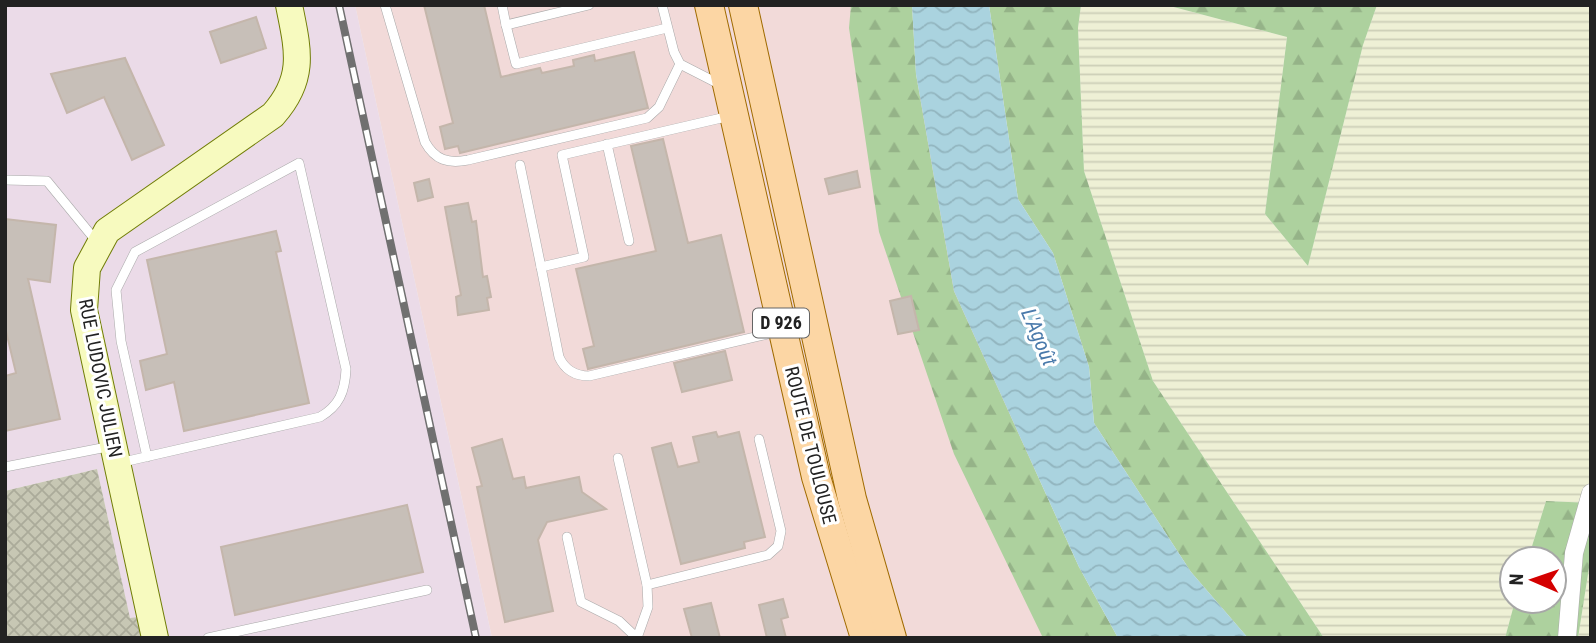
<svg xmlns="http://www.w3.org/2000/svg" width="1596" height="643" font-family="'Roboto Condensed',sans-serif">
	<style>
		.commercial { fill: #f2dad9 }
		.industrial { fill: #ebdbe8 }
		.construction { fill: url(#construction-cross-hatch) }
		.farmland { fill: url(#farmland-rules) }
		.forest { fill: url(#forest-firs) }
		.water { fill: url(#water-waves) }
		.building { fill: #c7bfb8; stroke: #c4b6ab; stroke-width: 2 }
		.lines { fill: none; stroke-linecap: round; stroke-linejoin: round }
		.lane-casing { stroke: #a9a9a9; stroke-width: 10 }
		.street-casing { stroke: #a9a9a9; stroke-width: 19 }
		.secondary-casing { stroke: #707d05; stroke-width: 28 }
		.primary-casing { stroke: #a06b00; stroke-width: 30 }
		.lane { stroke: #fff; stroke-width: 9 }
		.street { stroke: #fff; stroke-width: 18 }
		.secondary { stroke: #f7fabf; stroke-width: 26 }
		.primary { stroke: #fcd6a4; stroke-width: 28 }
		.rail-casing { stroke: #707070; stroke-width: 8 }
		.rail { stroke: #fff; stroke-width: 5; stroke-dasharray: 16; stroke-linecap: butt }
		.labels { text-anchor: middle; stroke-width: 6; stroke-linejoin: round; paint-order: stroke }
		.shield { fill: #fff; stroke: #646464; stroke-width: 2 }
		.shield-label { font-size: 18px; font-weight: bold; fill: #222 }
		.street-label { font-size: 19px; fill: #222; stroke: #fff }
		.water-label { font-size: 21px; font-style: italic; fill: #4a7aab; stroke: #fff }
	</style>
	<defs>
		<pattern id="construction-cross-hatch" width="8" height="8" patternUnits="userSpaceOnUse" patternTransform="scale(1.75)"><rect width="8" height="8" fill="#c7c7b4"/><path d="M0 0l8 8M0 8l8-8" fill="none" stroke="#abab9a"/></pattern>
		<pattern id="farmland-rules" width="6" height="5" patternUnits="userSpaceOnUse" patternTransform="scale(1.75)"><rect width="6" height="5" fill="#eef0d5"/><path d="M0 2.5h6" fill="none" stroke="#ccceb7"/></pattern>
		<pattern id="forest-firs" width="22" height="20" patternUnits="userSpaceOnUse" patternTransform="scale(1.75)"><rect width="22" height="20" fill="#add19e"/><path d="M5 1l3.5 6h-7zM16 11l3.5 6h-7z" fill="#95b388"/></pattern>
		<pattern id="water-waves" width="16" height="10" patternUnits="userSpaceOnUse" patternTransform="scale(1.75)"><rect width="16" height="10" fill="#aad3df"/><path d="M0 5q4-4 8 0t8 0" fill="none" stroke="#92b5bf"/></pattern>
	</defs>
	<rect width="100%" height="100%" fill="#f2efe9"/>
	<polygon class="commercial" points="355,5 893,5 1086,638 492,638"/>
	<polygon class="industrial" points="5,5 355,5 492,638 134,638 97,469 5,491"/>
	<polygon class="construction" points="97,469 130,618 139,617 143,638 5,638 5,491"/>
	<g class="farmland">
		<polygon points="1081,5 1166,5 1287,37 1265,214 1308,266 1363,45 1377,5 1591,5 1591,503 1546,501 1528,559 1512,559 1512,601 1515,601 1505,638 1324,638 1153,381 1084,171 1078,28"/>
		<polygon points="1591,555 1591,638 1578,638"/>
	</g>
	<g class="forest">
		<polygon points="851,5 912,5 916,74 954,291 1079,567 1118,638 1043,638 954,454 879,232 849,28"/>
		<polygon points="989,5 1081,5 1078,28 1084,171 1153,381 1324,638 1248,638 1191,572 1094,423 1089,367 1053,253 1018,199"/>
		<polygon points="1166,5 1377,5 1363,45 1308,266 1265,214 1287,37"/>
		<polygon points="1546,501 1591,503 1591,555 1578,638 1505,638 1515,601 1554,601 1554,559 1528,559"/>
	</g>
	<polygon class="water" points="912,5 989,5 1018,199 1053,253 1089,367 1094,423 1191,572 1248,638 1118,638 1079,567 954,291 916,74"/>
	<g class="building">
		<polygon points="424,5 484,5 501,77 540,68 542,73 574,66 573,60 594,55 595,61 634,52 648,108 460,153 458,146 445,149 440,127 453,123"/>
		<polygon points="256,17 266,48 221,63 210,32"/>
		<polygon points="125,58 164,145 132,160 104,97 67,113 51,74"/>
		<polygon points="663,139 688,243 721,235 744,332 588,369 583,349 594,346 576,269 656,251 631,146"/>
		<polygon points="857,171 860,187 829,194 825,179"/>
		<polygon points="429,179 433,197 418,201 414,183"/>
		<polygon points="468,203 472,222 476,221 483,277 487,276 491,297 487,298 489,310 458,315 456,297 461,295 445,207"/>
		<polygon points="5,219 56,225 50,282 28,279 60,419 5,431 5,376 16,373 5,327"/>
		<polygon points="276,231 281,251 276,252 309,403 184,431 174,382 146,390 140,361 167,354 147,260"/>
		<polygon points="911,296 919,330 898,334 890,301"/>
		<polygon points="725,351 732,380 682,392 674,363"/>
		<polygon points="716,432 718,437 739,432 765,537 744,542 745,548 681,564 652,448 671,443 678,467 699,462 693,437"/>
		<polygon points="502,439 513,479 524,477 526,488 579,477 582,492 606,509 547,522 538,540 553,611 505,622 477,487 482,486 472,448"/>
		<polygon points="407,505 423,572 235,615 221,547"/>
		<polygon points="783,599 788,617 781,619 786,638 767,638 759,605"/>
		<polygon points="711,603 720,638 692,638 684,609"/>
	</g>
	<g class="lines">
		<defs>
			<g id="lane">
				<path d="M385,5L425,142C435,160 448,164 468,160L647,118L659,107L680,64"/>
				<polyline points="502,5 506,25"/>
				<polyline points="589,5 506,25 516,64 667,28"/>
				<polyline points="662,5 674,52 680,64 723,86"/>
				<polyline points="607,144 629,241"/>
				<polyline points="520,165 541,267 584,257 562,155 730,116"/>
				<polyline points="5,180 47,181 97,242"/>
				<path d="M541,267L559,357C565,370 575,376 589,376L781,331"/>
				<polyline points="618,458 647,585"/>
				<path d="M119,463L320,417C339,406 345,392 346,369L299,163L135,252L116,290L121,341L147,457"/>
				<polyline points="5,467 112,446"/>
				<polyline points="567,537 581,602 619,621 637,638 648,607 647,585 768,555 778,546 781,531 759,439"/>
				<polyline points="208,638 427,590"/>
			</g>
			<polyline id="street" points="1567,638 1574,553 1591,493"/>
			<path id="secondary" d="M155,638L84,310L87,268L107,231L273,115C306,78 298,50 289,5"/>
			<g id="primary">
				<polyline points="709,5 816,477 865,638"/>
				<polyline points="743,5 852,499 892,638"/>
			</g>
		</defs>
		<use href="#lane" class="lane-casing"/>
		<use href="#street" class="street-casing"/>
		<use href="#secondary" class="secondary-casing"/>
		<use href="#primary" class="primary-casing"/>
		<use href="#lane" class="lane"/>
		<use href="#street" class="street"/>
		<use href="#secondary" class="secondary"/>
		<use href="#primary" class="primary"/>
		<defs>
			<polyline id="rail" points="339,5 476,638"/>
		</defs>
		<use href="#rail" class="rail-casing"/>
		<use href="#rail" class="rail"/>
	</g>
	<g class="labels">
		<rect class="shield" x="753" y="308.5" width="56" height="29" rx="5"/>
		<g class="shield-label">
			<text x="781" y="329">D 926</text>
		</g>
		<g class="street-label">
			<text transform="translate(101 378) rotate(79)" y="7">RUE LUDOVIC JULIEN</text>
			<text transform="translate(811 445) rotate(76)" y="7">ROUTE DE TOULOUSE</text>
		</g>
		<g class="water-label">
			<text transform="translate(1039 337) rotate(67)" y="7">L'Agoût</text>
		</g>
	</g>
	<rect width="1596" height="643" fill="none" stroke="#222222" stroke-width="14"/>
	<g transform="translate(1533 580) rotate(272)"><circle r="33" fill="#ffffff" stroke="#a7a7a7" stroke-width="2"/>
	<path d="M0-5L12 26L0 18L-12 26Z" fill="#d40000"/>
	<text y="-10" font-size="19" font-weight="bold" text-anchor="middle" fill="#222222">N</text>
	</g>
</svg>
